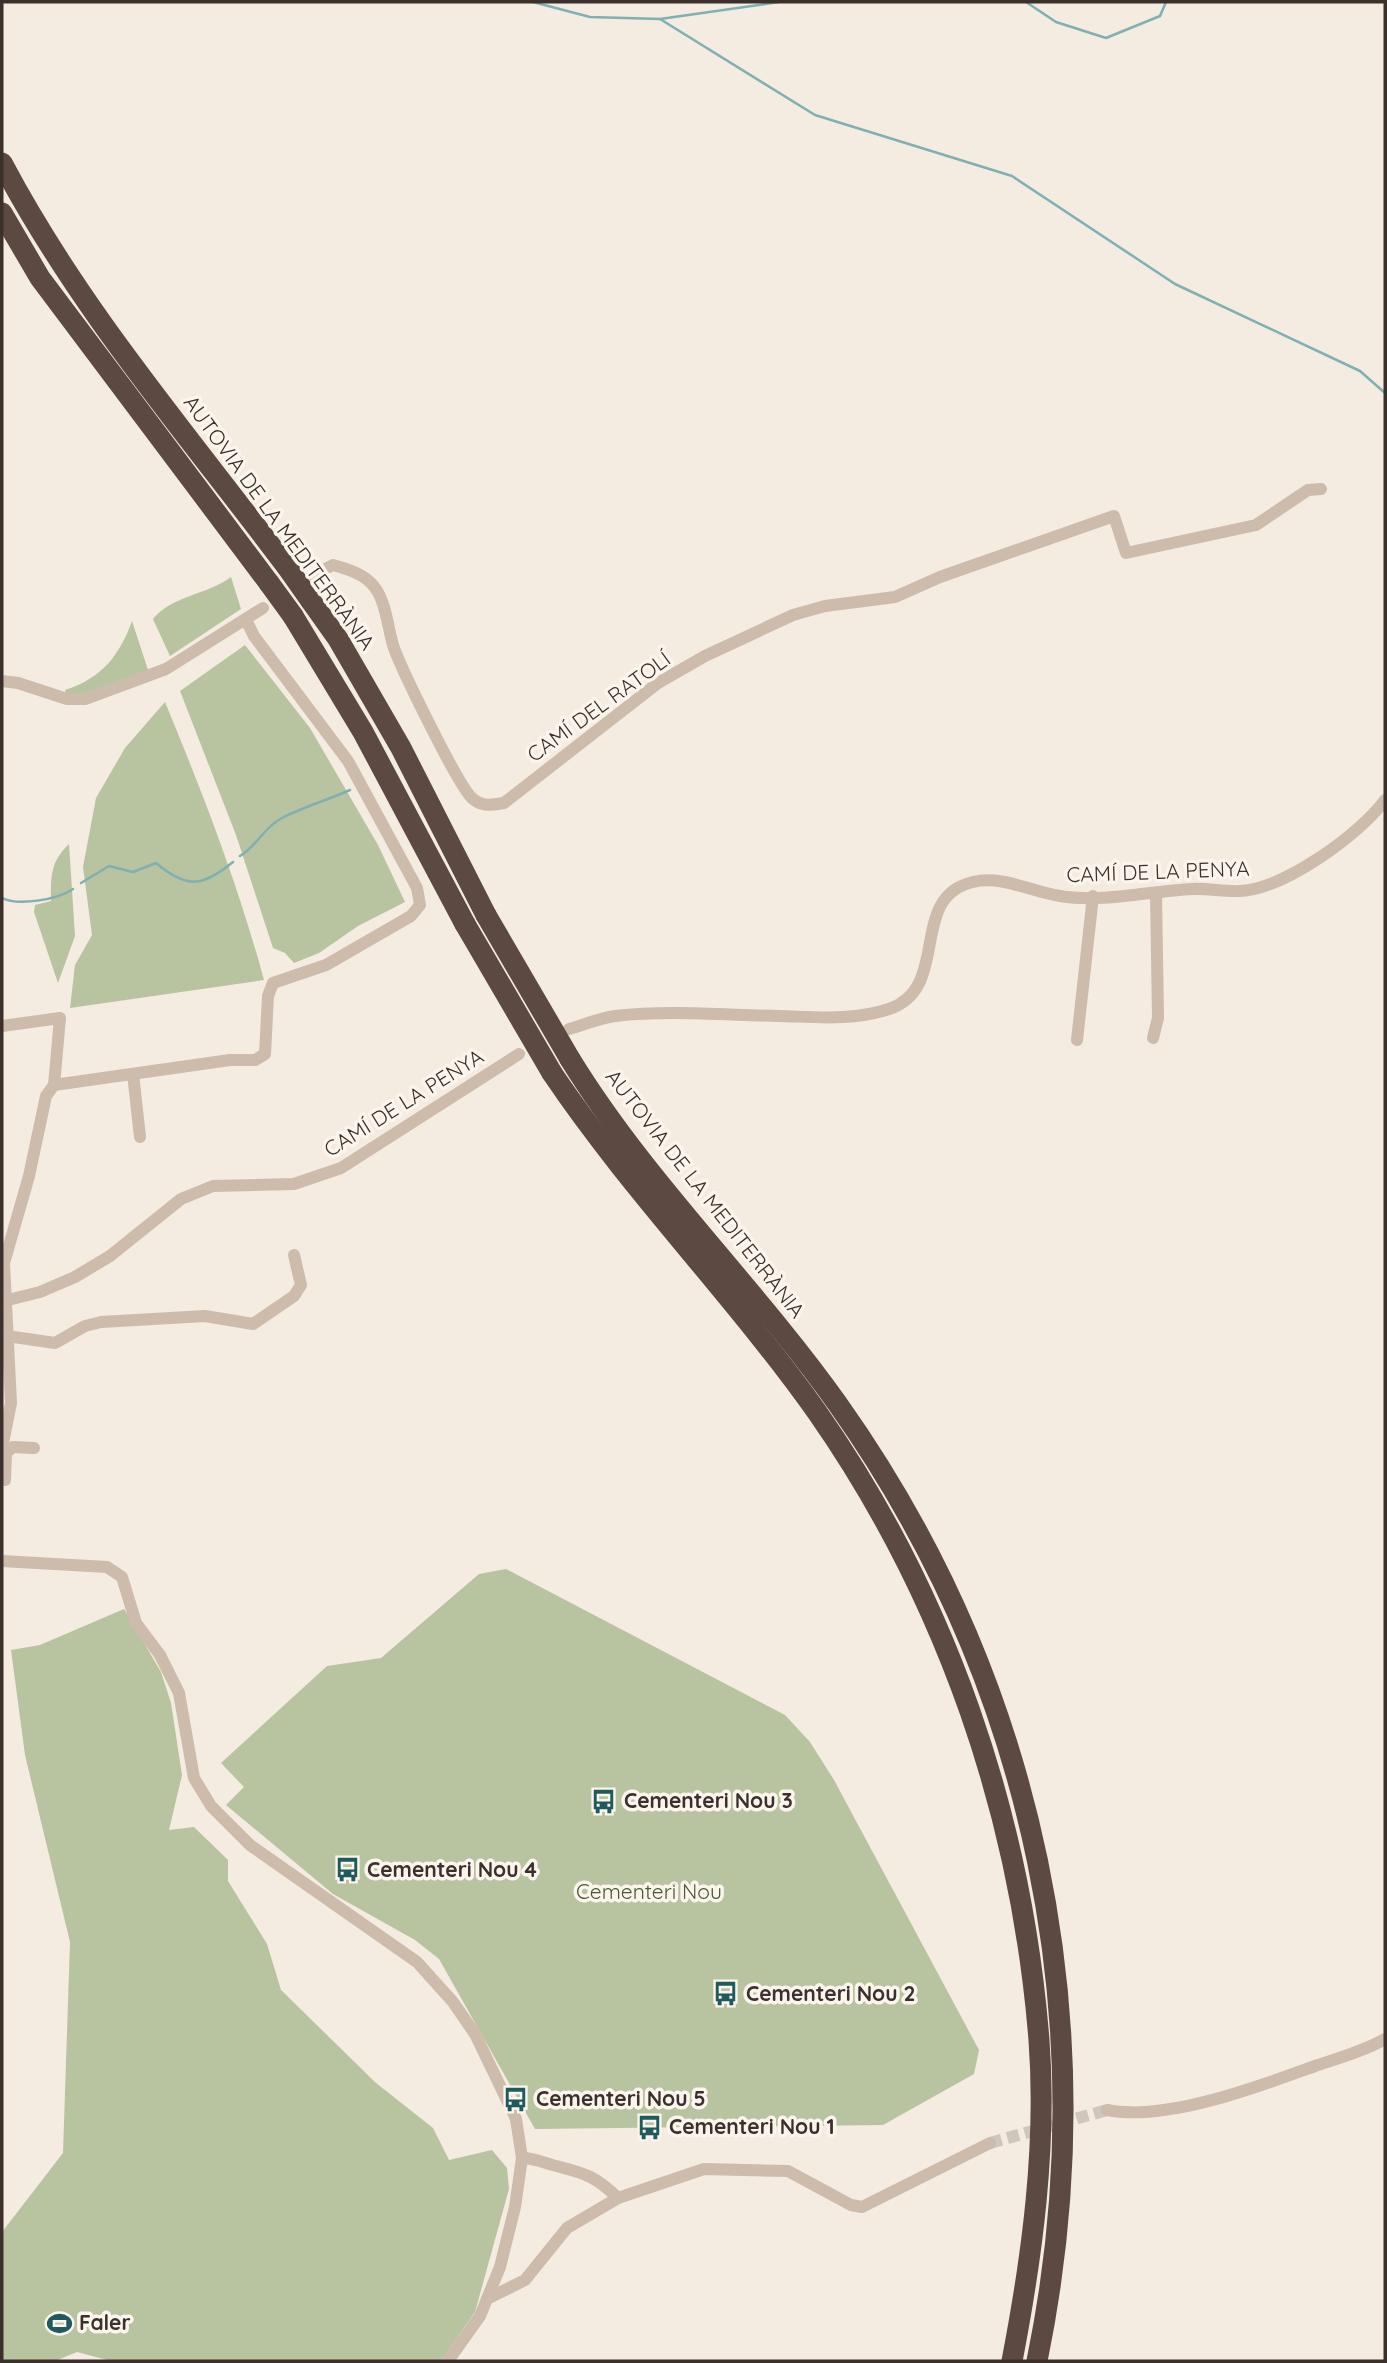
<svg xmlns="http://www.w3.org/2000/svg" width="1387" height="2363" font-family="Quicksand,sans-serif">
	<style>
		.green { fill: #b8c4a0 }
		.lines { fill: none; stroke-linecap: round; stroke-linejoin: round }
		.stream { stroke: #7fb0b2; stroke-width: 2.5 }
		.minor-tunnel { stroke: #cfc6bd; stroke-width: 12; stroke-dasharray: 12 6; stroke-linecap: butt }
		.minor { stroke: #cdbbac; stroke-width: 12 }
		.motorway { stroke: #5c4a42; stroke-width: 21 }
		.motorway-bridge { stroke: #5c4a42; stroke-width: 21 }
		.labels { text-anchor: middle; stroke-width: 7; stroke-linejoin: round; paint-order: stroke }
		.street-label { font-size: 21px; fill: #3b302b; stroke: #fbf5ee }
		.poi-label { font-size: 21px; font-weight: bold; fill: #3b302b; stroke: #fbf5ee; text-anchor: start }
		.park-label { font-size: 21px; fill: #4a5a2e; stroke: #fbf5ee }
	</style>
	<rect width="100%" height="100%" fill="#f4ebe1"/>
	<g class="green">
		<path d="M231,577L241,609L170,656L153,619C173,595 207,595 231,577Z"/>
		<path d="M132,621L148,670L89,693L67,696L65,690C101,679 120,655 132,621Z"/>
		<polygon points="245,645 310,728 378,845 405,902 358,926 319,953 294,963 285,953 273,948 236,835 180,691"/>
		<path d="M165,702C203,794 238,884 264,980L70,1008L75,965L92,935L83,867L96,798L125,748Z"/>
		<path d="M69,844L75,936L58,983L34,912L35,905L51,901C51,877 50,862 69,844Z"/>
		<polygon points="506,1569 785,1715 810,1742 834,1780 979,2050 974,2074 883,2125 535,2129 439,1959 415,1940 333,1894 226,1805 244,1787 221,1763 327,1666 381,1658 479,1574"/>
		<polygon points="124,1609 161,1672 171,1703 182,1775 169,1830 194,1827 228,1860 228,1881 267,1944 281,1990 376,2083 433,2128 449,2160 492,2150 507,2168 509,2189 475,2312 441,2361 111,2361 77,2352 55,2361 2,2361 2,2232 63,2153 70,1942 25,1755 11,1650 40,1645"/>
	</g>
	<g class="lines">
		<g class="stream">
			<polyline points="533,2 590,17 660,19 779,2"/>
			<polyline points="1026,2 1056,22 1106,38 1160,16 1166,2"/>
			<polyline points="660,19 815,115 1012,176 1175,284 1360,371 1385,393"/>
			<path d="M240,856C257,846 264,827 282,818C303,807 328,800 350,790"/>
			<path d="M81,883L109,866L133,872L156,863C187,889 202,887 233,862"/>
			<path d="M2,898C18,906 57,900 73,889"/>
		</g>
		<polyline class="minor-tunnel" points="990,2143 1107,2110"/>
		<g class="minor">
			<path d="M313,575L333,565C347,569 361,573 371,583C387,599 387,628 394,648C402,670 459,788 473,799C483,807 492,805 504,803L658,683L705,656L793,615L825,606L895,597L940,577L1114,516L1126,553L1256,525L1308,490L1321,489"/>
			<polyline points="2,681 18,683 67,699 85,699 166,669 263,608"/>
			<polyline points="2,1026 60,1018 54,1085 46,1096 29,1176 4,1263 11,1403 2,1448"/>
			<path d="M569,1029C584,1025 599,1018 615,1016C669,1010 725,1015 779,1016C816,1017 853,1021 889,1009C952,988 907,897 973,882C1003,875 1031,892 1060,896C1103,903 1150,891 1192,889C1208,888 1224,892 1240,891C1284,889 1359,835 1385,800"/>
			<polyline points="1153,1038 1158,1018 1156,893"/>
			<polyline points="1077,1040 1093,896"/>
			<polyline points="133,1074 140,1137"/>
			<polyline points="54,1085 230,1060 255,1060 265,1054 268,996 273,983 326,965 411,916 420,905 417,888 348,761 254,636 246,620"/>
			<polyline points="4,1301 40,1292 75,1277 110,1256 181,1199 213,1186 294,1184 341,1168 519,1054"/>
			<polyline points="7,1336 55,1343 85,1326 101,1322 205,1316 253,1324 294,1296 301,1285 294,1255"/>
			<polyline points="5,1480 6,1453 13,1447 34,1448"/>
			<polyline points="2,1561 107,1567 122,1577 136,1623 160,1655 179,1693 194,1778 211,1806 250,1845 417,1962 453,2002 475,2034 516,2119 522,2158 515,2207 500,2267 480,2316 448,2361"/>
			<path d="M1107,2110C1166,2122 1260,2086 1315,2066C1339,2058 1364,2051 1385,2039"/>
			<path d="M522,2158C536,2158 546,2164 560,2167C588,2174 597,2178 618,2198"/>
			<polyline points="487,2299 525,2280 567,2228 618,2198 704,2169 788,2171 851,2205 862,2207 990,2143"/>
		</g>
		<g class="motorway">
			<path d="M2,163C79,309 188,435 287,567"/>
			<polyline points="2,213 40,278 269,583"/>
			<polyline points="311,601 338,639 401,748 486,915"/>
			<polyline points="293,616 363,732 465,924"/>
			<path d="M570,1059C646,1183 753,1285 837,1403C1036,1683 1106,2025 1037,2361"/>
			<path d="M552,1073C632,1192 734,1295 817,1412C947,1598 1021,1815 1039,2040C1047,2147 1032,2257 1012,2361"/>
		</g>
		<g class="motorway-bridge">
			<polyline points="287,567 311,601"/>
			<polyline points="269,583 293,616"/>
			<polyline points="486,915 570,1059"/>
			<polyline points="465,924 552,1073"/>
		</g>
	</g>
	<defs>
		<symbol id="bus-bare" viewBox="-9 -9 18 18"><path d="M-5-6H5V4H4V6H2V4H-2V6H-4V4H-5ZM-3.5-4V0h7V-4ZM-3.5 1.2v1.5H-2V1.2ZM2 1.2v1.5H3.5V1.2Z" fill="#1f5a5e" stroke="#fbf5ee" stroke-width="2.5" paint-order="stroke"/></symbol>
		<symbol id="stadium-bare" viewBox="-9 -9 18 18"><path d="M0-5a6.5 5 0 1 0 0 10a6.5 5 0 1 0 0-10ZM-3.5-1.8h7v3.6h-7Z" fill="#1f5a5e" stroke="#fbf5ee" stroke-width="2.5" paint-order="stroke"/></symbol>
	</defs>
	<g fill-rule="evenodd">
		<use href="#bus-bare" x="586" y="1784" width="35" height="35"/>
		<use href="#bus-bare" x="330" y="1852" width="35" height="35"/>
		<use href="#bus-bare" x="708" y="1976" width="35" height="35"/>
		<use href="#bus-bare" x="498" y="2082" width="35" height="35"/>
		<use href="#bus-bare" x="632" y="2110" width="35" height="35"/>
		<use href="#stadium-bare" x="42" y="2306" width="35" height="35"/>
	</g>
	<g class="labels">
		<g class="street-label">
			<text transform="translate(279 523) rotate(54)" y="7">AUTOVIA DE LA MEDITERRÀNIA</text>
			<text transform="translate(599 707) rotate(-36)" y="7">CAMÍ DEL RATOLÍ</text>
			<text transform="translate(1158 872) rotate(-2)" y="7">CAMÍ DE LA PENYA</text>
			<text transform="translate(404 1103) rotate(-32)" y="7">CAMÍ DE LA PENYA</text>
			<text transform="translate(705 1194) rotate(52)" y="7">AUTOVIA DE LA MEDITERRÀNIA</text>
		</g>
		<g class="poi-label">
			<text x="624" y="1808">Cementeri Nou 3</text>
			<text x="367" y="1877">Cementeri Nou 4</text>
			<text x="746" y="2001">Cementeri Nou 2</text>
			<text x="536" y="2106">Cementeri Nou 5</text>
			<text x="669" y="2134">Cementeri Nou 1</text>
			<text x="79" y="2330">Faler</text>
		</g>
		<g class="park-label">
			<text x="649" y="1899">Cementeri Nou</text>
		</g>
	</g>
	<rect width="1387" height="2363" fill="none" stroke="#3b302b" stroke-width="7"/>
</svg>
